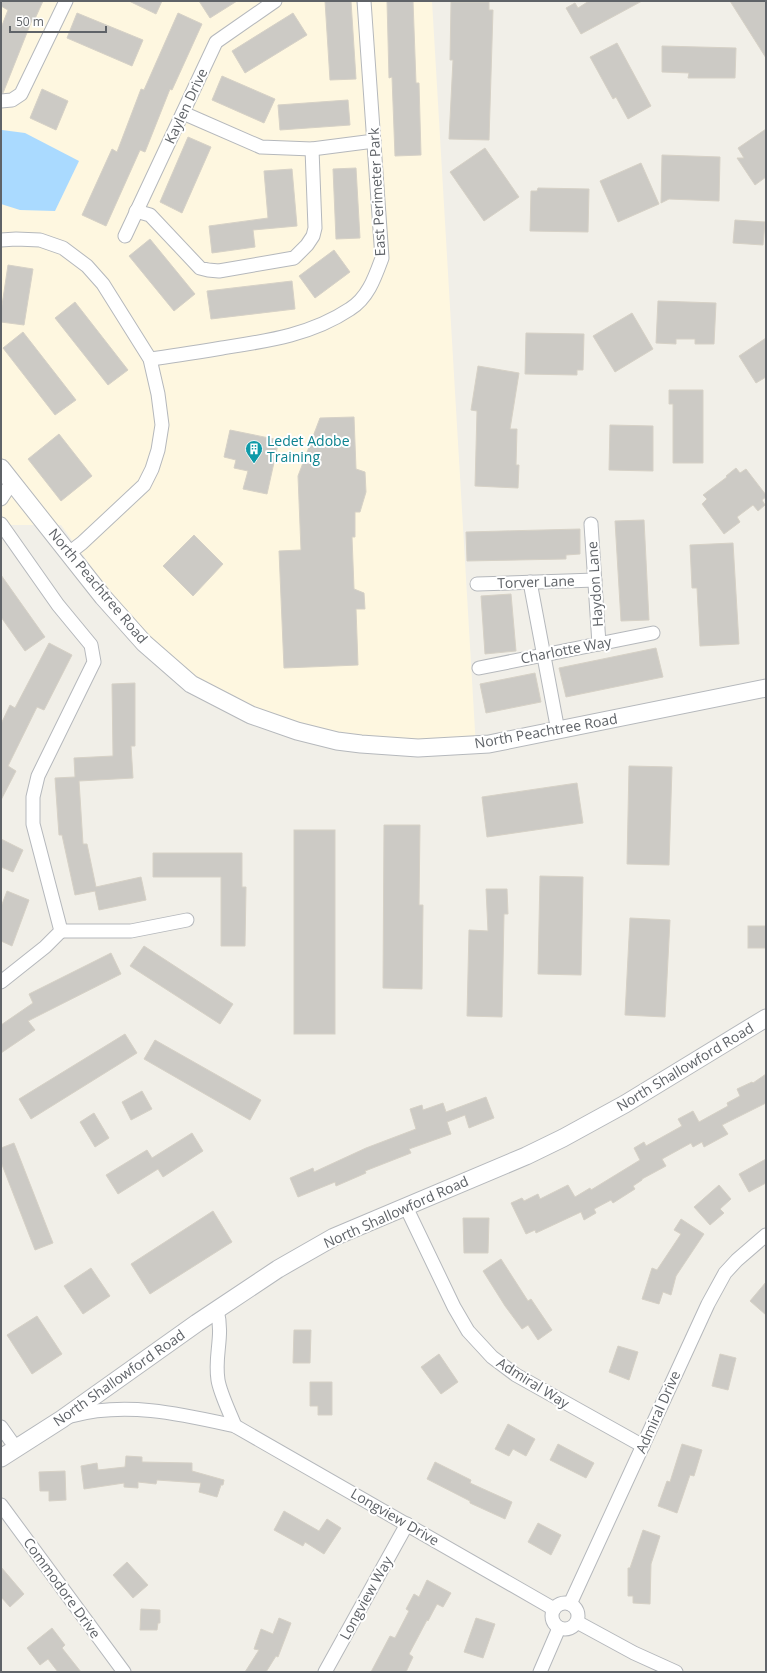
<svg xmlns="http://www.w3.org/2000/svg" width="767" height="1673" font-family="'Open Sans',sans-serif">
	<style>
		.commercial { fill: #fef7e0 }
		.water { fill: #aadaff }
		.building { fill: #cccac5; stroke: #d6d1c6 }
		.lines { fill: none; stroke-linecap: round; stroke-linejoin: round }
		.minor-casing { stroke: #b5b8bc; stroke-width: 15 }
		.tertiary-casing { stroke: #b5b8bc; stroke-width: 19 }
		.minor { stroke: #fff; stroke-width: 13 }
		.tertiary { stroke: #fff; stroke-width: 17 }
		.labels { text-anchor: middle; stroke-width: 4; stroke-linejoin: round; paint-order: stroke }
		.street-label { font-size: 14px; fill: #5f6368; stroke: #fff }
		.culture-label { font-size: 14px; fill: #0d838f; stroke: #fff; text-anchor: start }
	</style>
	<rect width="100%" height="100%" fill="#f1efe8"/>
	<polygon class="commercial" points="1,1 432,1 476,748 354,743 199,688 142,636 61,525 1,525"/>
	<polygon class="water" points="2,130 25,133 79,161 55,211 20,210 1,204 1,131"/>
	<g class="building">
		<polygon points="1,1 43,1 34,21 32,20 3,93 1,93 1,28 8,10 1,6"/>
		<polygon points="129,1 162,1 156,14"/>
		<polygon points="199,1 237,1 210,18"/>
		<polygon points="325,1 351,1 356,79 330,80"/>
		<polygon points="387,1 413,1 416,83 419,83 421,155 395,156 392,77 389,78"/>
		<polygon points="589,1 642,1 581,34 566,8 575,3 578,8"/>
		<polygon points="730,1 766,1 766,58"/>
		<polygon points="451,2 489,2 489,10 493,10 489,140 449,139 453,60 450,60"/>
		<polygon points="77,13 143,40 132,66 67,38"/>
		<polygon points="178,13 202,24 172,90 170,89 145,152 140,150 106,226 82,215 112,149 117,152 141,89 144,90"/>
		<polygon points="293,13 307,35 245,73 232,51"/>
		<polygon points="617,43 651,106 628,119 616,97 613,99 590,57"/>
		<polygon points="662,46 736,48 735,78 688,78 689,73 662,72"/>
		<polygon points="222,76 275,99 264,123 212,100"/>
		<polygon points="42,89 68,101 56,130 30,118"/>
		<polygon points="348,100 350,125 280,130 278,105"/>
		<polygon points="766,129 766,177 755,185 737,158 744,158 738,148"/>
		<polygon points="188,137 211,147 182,213 160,202"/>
		<polygon points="485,148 519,197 484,221 450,172"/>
		<polygon points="662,155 720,157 719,201 669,199 661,203"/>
		<polygon points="641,163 659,204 618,222 600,181"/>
		<polygon points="356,168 360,238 336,239 333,169"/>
		<polygon points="292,169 297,226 253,230 255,247 212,253 209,226 268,218 264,171"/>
		<polygon points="538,188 589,189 588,232 530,231 531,191 537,191"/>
		<polygon points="735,220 765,222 763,245 733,243"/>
		<polygon points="150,239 195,294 174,311 129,256"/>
		<polygon points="334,250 350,272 315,298 299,276"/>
		<polygon points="8,265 33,269 24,325 1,322 1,312"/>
		<polygon points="292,281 295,309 211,319 207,291"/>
		<polygon points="658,301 716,303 714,344 695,344 695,339 676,339 676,344 656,343"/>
		<polygon points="75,302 128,370 108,385 55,318"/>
		<polygon points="632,313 653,349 615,372 593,336"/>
		<polygon points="23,332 76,400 55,415 3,348"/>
		<polygon points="526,333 584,334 583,370 577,370 577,375 525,374"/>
		<polygon points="766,338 766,377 756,383 739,356"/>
		<polygon points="478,366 519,373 510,429 517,429 516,465 519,465 518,488 475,486 477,411 471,410"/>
		<polygon points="669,390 703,390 703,463 673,463 673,404 669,404"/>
		<polygon points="354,417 356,469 365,472 366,492 360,512 355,512 355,537 352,537 354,589 364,593 365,609 356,609 358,665 284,668 279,551 301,550 298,476 320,418"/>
		<polygon points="610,425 653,426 653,471 609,470"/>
		<polygon points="230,430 279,440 267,494 243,489 248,471 234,468 236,460 224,457"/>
		<polygon points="59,434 92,476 61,501 28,459"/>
		<polygon points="736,468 740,473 746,469 766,495 766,497 762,500 765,505 758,511 753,505 737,517 740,522 724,534 702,504 707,499 703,495 727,477 726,476"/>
		<polygon points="644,520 649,620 621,621 615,521"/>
		<polygon points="580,529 580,554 566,555 566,559 467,561 466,532"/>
		<polygon points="194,535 223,564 193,596 163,566"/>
		<polygon points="733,543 739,644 700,646 697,588 692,588 690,545"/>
		<polygon points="1,575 45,637 25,651 1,617"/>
		<polygon points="511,594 516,651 485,654 481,596"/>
		<polygon points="49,643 72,655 44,710 37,707 8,766 16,771 1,800 1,724 10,705 15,708"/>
		<polygon points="656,648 663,677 566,697 559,668"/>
		<polygon points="535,673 541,702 486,713 480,684"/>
		<polygon points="135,683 135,746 131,746 133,778 79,781 83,844 87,844 96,887 141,877 146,900 99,910 95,891 75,895 62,835 59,835 55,778 75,777 74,758 113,756 112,684"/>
		<polygon points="629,766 672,767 669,865 627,864"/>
		<polygon points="577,783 583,823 487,837 482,797"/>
		<polygon points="384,825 420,825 419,905 423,905 422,989 383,988"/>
		<rect x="294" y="830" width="41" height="204"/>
		<polygon points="1,839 23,850 13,872 1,867"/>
		<polygon points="153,853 242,853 242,887 246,887 245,946 221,946 221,877 153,877"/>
		<polygon points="540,876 583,877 581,975 538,974"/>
		<polygon points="486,889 507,889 508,914 504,914 502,1017 467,1016 469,930 488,931"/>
		<polygon points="7,891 29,900 12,946 1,941 1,907"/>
		<polygon points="630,918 670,920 665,1017 625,1015"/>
		<rect x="748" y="926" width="18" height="22"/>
		<polygon points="144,946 233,1004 220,1024 130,966"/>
		<polygon points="111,953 121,974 28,1021 35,1030 1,1053 1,1025 33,1003 29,994"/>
		<polygon points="125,1034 137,1053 31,1119 19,1099"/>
		<polygon points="155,1040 261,1100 250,1120 144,1059"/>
		<polygon points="766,1074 766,1103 722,1125 728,1134 704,1147 702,1142 693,1147 691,1143 662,1159 666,1166 642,1179 642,1180 633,1186 635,1189 613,1203 611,1200 594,1209 596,1213 584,1220 581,1212 536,1233 535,1230 526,1234 511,1203 522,1198 524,1201 538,1194 540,1199 568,1185 575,1197 590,1188 591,1190 640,1160 634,1148 644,1142 646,1146 682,1126 678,1119 693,1111 699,1122 728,1106 727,1103 740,1096 737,1089 752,1082 753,1083"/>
		<polygon points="142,1091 152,1109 131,1120 122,1102"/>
		<polygon points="486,1097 494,1118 469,1128 465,1115 447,1122 451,1134 409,1149 411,1153 365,1171 366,1173 336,1186 335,1182 298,1197 290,1178 313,1168 314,1172 366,1148 416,1129 410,1109 422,1105 423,1110 443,1103 446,1112"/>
		<polygon points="94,1113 109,1138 95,1147 80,1122"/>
		<polygon points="192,1133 203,1151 163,1177 158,1169 118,1194 106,1175 147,1150 152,1158"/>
		<polygon points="14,1143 53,1243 35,1250 1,1162 1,1148"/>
		<polygon points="766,1159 766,1183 749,1192 739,1174"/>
		<polygon points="719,1185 731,1199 720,1209 724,1213 710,1225 694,1207"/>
		<polygon points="213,1211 232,1242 150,1294 131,1264"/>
		<polygon points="463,1218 489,1218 488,1253 464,1253"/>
		<polygon points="681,1219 704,1234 676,1276 671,1295 663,1292 659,1304 642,1299 652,1268 657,1270 681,1234 674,1230"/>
		<polygon points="501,1259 528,1301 531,1299 552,1330 538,1340 528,1325 522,1329 505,1306 483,1271"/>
		<polygon points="91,1268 110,1296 83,1314 64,1286"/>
		<polygon points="766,1282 766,1315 750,1301"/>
		<polygon points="37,1316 62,1354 32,1374 7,1335"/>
		<polygon points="294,1330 311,1330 310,1363 293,1363"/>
		<polygon points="618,1346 638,1352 629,1380 609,1372"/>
		<polygon points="439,1354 458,1382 441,1394 421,1367"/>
		<polygon points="720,1354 736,1358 728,1390 712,1386"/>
		<polygon points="310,1382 332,1382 332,1415 318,1415 318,1406 310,1406"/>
		<polygon points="508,1424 535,1439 526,1456 513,1449 509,1456 495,1449"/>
		<polygon points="558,1444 594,1463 586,1478 550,1460"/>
		<polygon points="682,1444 702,1450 694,1476 690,1475 677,1513 658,1506 667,1481 670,1482"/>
		<polygon points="126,1456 142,1457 142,1462 192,1463 192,1471 224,1480 223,1485 221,1485 217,1497 199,1492 201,1483 157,1480 156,1484 138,1482 138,1488 124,1487 124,1483 84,1489 81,1466 97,1463 98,1470 125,1467"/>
		<polygon points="435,1462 471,1480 470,1483 512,1502 505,1519 470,1503 470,1501 427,1479"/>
		<polygon points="65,1471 66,1500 49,1501 49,1491 40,1491 39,1472"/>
		<polygon points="284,1511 319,1531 327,1519 341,1528 324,1554 305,1542 303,1546 274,1530"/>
		<polygon points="538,1523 561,1535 551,1555 528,1542"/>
		<polygon points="643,1530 660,1536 651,1564 650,1604 633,1603 633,1596 628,1596 628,1568 630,1568"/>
		<polygon points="127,1562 148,1585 133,1598 113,1575"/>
		<polygon points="1,1567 24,1594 10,1607 1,1597"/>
		<polygon points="427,1580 451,1593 443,1607 437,1604 428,1621 427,1620 409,1654 413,1657 406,1672 371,1672 390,1636 395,1638 409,1611 406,1609 414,1594 419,1597"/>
		<polygon points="141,1609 160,1610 160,1623 158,1623 157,1630 140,1630"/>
		<polygon points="279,1618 291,1623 278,1657 276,1656 266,1672 245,1672 259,1650 254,1649 261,1629 273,1634"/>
		<polygon points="476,1618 495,1624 483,1658 464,1652"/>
		<polygon points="52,1628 65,1645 62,1648 81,1672 58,1672 48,1659 40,1665 27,1648"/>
	</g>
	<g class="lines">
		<defs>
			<g id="minor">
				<polyline points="1,101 12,100 21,94 66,1"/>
				<polyline points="183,113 261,147 312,149 374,141"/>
				<polyline points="136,211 150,215 200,268 208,270 219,271 294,258 307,245 313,236 315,228 312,149"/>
				<polyline points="125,236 216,42 275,1"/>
				<polyline points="1,240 16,239 40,240 63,248 87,266 103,284 150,359 158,394 162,425 158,450 152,469 144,485 82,543 69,553"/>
				<path d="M150,359C174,356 198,352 222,348C267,341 311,335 350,309C368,298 375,277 382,258L364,1"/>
				<polyline points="1,499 12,482"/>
				<polyline points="1,524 58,605 91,645 94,662 38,776 33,797 33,824 61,931 45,947 1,982"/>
				<polyline points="591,524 599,644"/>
				<polyline points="530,582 558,731"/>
				<polyline points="477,584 595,580"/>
				<polyline points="479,668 653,633"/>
				<polyline points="61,931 131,931 187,920"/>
				<polyline points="406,1207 454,1307 468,1331 492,1357 516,1375 643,1446"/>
				<path d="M217,1310C224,1337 214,1355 218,1380C220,1393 230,1413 235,1426"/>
				<path d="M71,1416C126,1401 181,1414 235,1426L554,1609"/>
				<polyline points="1,1427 16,1448"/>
				<polyline points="1,1505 124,1672"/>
				<circle cx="565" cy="1616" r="13"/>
				<polyline points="570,1604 708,1304 725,1273 737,1260 766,1235"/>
				<polyline points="577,1622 634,1653 676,1672"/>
				<polyline points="325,1672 407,1524"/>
				<polyline points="540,1672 559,1628"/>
			</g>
			<g id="tertiary">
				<polyline points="1,468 103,597 144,643 191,684 251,715 297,731 337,741 361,744 418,748 489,744 766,688"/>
				<polyline points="1,1458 62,1419 197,1323 278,1269 334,1237 526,1156 563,1138 625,1104 766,1018"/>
			</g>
		</defs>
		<use href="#minor" class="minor-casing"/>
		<use href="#tertiary" class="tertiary-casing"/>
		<use href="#minor" class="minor"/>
		<use href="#tertiary" class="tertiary"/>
	</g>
	<defs>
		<symbol id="building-pin" viewBox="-11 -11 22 30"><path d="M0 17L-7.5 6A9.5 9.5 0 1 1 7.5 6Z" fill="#0f9aa8" stroke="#fff"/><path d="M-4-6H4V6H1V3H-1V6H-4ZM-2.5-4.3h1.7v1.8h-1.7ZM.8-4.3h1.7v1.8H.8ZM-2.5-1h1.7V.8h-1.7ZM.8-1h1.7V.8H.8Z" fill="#fff"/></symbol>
	</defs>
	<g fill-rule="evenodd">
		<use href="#building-pin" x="244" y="439" width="20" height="27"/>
	</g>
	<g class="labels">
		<g class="street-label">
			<text transform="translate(186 106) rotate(-65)" y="5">Kaylen Drive</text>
			<text transform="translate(377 192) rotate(-93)" y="5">East Perimeter Park</text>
			<text transform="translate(536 582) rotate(-2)" y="5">Torver Lane</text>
			<text transform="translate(595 584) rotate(-94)" y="5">Haydon Lane</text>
			<text transform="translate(98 586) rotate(50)" y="5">North Peachtree Road</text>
			<text transform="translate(566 650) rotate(-11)" y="5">Charlotte Way</text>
			<text transform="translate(546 731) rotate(-10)" y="5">North Peachtree Road</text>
			<text transform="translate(685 1067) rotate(-31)" y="5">North Shallowford Road</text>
			<text transform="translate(396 1212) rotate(-24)" y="5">North Shallowford Road</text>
			<text transform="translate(119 1378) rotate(-35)" y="5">North Shallowford Road</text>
			<text transform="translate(533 1383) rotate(32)" y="5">Admiral Way</text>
			<text transform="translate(658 1412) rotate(-66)" y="5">Admiral Drive</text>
			<text transform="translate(395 1517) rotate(30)" y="5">Longview Drive</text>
			<text transform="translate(62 1588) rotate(54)" y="5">Commodore Drive</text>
			<text transform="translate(366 1598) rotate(-61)" y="5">Longview Way</text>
		</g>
		<g class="culture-label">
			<text x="267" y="446">Ledet Adobe<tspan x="267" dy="16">Training</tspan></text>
		</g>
	</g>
	<rect width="767" height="1673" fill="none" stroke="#5f6368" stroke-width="4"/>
	<path d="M10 26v6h96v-6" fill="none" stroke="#5f6368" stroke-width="2"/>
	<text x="16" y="26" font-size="12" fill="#5f6368" stroke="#ffffff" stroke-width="3" paint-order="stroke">50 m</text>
</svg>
